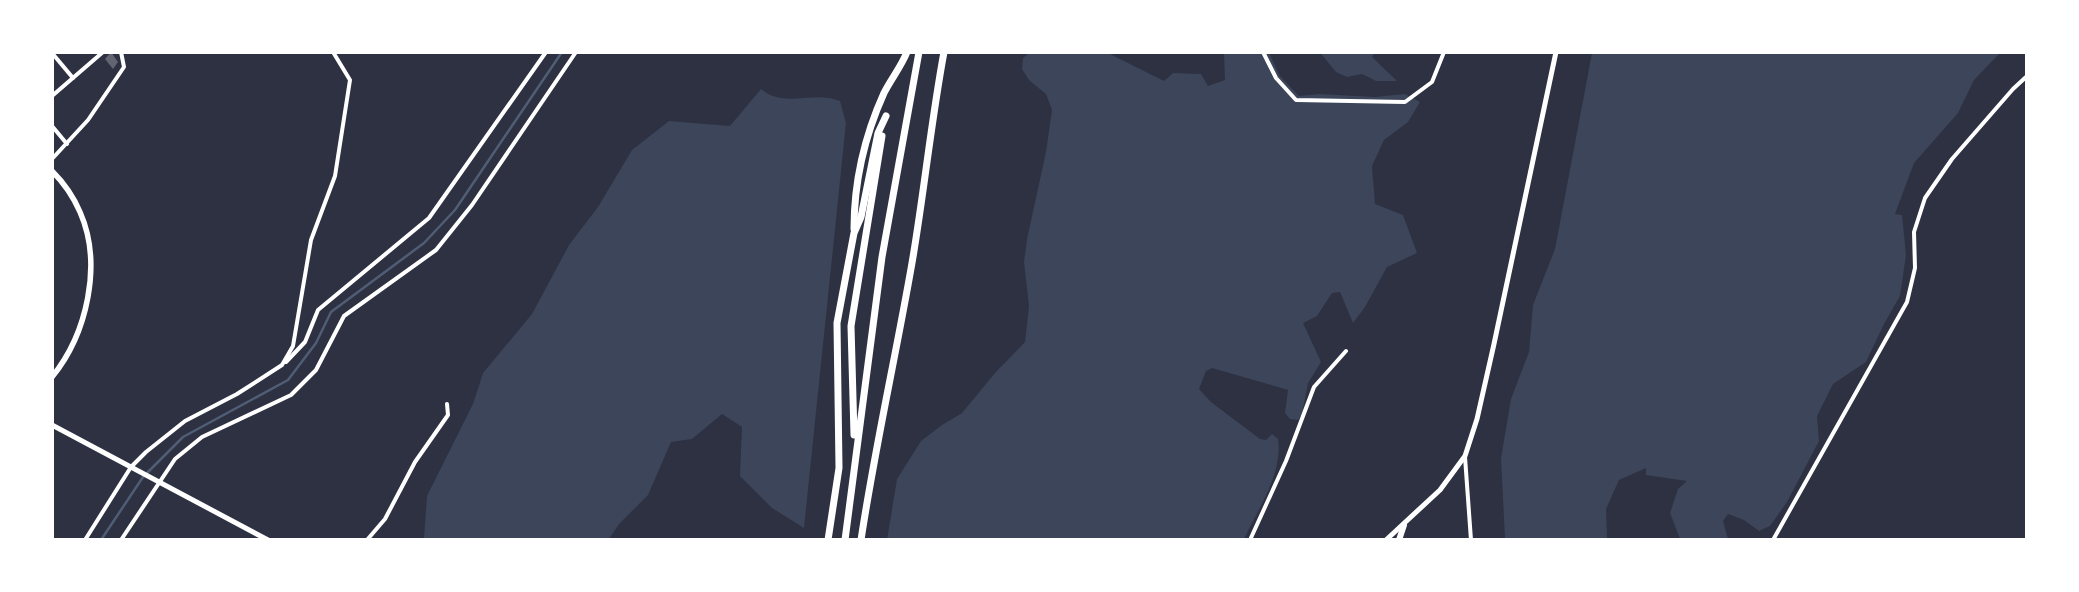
<svg xmlns="http://www.w3.org/2000/svg" width="2079" height="592" font-family="'Space Grotesk',sans-serif">
	<style>
		.green { fill: #3c4559 }
		.lines { fill: none; stroke-linecap: round; stroke-linejoin: round }
		.stream { stroke: #4f5d75; stroke-width: 2.5 }
		.building { fill: #626471 }
		.minor { stroke: #fff; stroke-width: 4 }
		.tertiary { stroke: #fff; stroke-width: 5 }
		.secondary { stroke: #fff; stroke-width: 5.5 }
		.primary { stroke: #fff; stroke-width: 6 }
		.motorway { stroke: #fff; stroke-width: 7 }
	</style>
	<rect width="100%" height="100%" fill="#2d3142"/>
	<g class="green">
		<path d="M1029,53H1108L1164,81L1173,73L1201,74L1208,86L1225,80L1224,53H1269L1280,76L1299,96L1319,94L1375,97L1405,94L1420,102L1408,122L1384,140L1372,166L1375,204L1403,215L1417,253L1387,267L1365,307L1353,323L1340,292L1332,293L1317,316L1303,323L1321,362L1308,383L1302,414L1298,420L1290,419L1285,413L1288,390L1212,368L1206,371L1199,389L1211,402L1260,439L1266,440L1272,434L1278,439C1283,474 1258,509 1244,539L887,540L897,479L921,441L942,425L962,413L995,373L1025,342L1029,306L1024,262L1027,239L1046,152L1052,110L1046,94L1029,80L1022,69L1023,58Z"/>
		<polygon points="1322,53 1374,53 1372,57 1397,81 1376,81 1362,74 1347,77 1336,72 1322,55"/>
		<polygon points="1592,53 2000,53 1974,80 1958,113 1914,163 1895,214 1902,215 1906,255 1900,296 1884,324 1866,362 1833,384 1817,416 1819,441 1787,502 1770,526 1759,531 1744,520 1728,514 1723,521 1728,539 1680,539 1670,513 1678,489 1687,481 1646,475 1646,468 1619,480 1606,509 1607,539 1505,539 1501,458 1511,399 1529,352 1533,305 1555,249"/>
		<path d="M761,89C784,109 812,90 840,101L846,123L804,528L772,508L740,476L742,427L722,414L692,439L671,442L648,495L619,524L609,539H424L427,496L473,404L483,373L532,314L569,245L598,207L632,150L669,121L730,126Z"/>
	</g>
	<g class="lines">
		<polyline class="stream" points="101,540 143,477 183,437 288,380 316,343 331,312 424,243 455,210 562,52"/>
	</g>
	<polygon class="building" points="111,52 118,62 113,69 105,59"/>
	<g class="lines">
		<g class="minor">
			<polyline points="1263,52 1276,78 1296,100 1405,102 1432,82 1444,52"/>
			<polyline points="52,53 73,78"/>
			<polyline points="52,96 103,52"/>
			<polyline points="52,126 67,144"/>
			<polyline points="52,159 88,120 124,67 121,52"/>
			<polyline points="286,362 305,342 318,310 429,218 546,52"/>
			<polyline points="1465,457 1471,540"/>
			<polyline points="85,540 131,467 146,452 185,421 237,394 282,365 293,346 311,240 335,176 350,80 333,52"/>
			<polyline points="121,540 175,459 202,437 291,395 316,370 344,316 436,250 472,205 576,52"/>
			<polyline points="367,540 385,519 415,462 448,415 447,404"/>
			<polyline points="1250,540 1286,461 1314,387 1346,351"/>
			<polyline points="1773,540 1907,302 1915,268 1914,232 1925,198 1952,159 2013,89 2026,77"/>
		</g>
		<g class="tertiary">
			<polyline points="52,425 268,540"/>
			<polyline points="1386,540 1440,490 1465,456 1477,419 1494,344 1556,52"/>
		</g>
		<path class="secondary" d="M52,171C63,182 74,198 80,212C103,264 87,334 52,377"/>
		<polyline class="primary" points="1399,540 1404,525"/>
		<g class="motorway">
			<path d="M854,229C854,183 865,135 884,93C891,79 901,67 907,52"/>
			<polyline points="854,435 851,326 882,136"/>
			<polyline points="828,540 839,468 837,323 854,233 861,217 878,133 886,116"/>
			<polyline points="845,540 882,257 919,52"/>
			<path d="M861,540C875,447 896,355 912,263C924,193 931,122 944,52"/>
		</g>
	</g>
	<rect width="2079" height="592" fill="none" stroke="#ffffff" stroke-width="108"/>
</svg>
